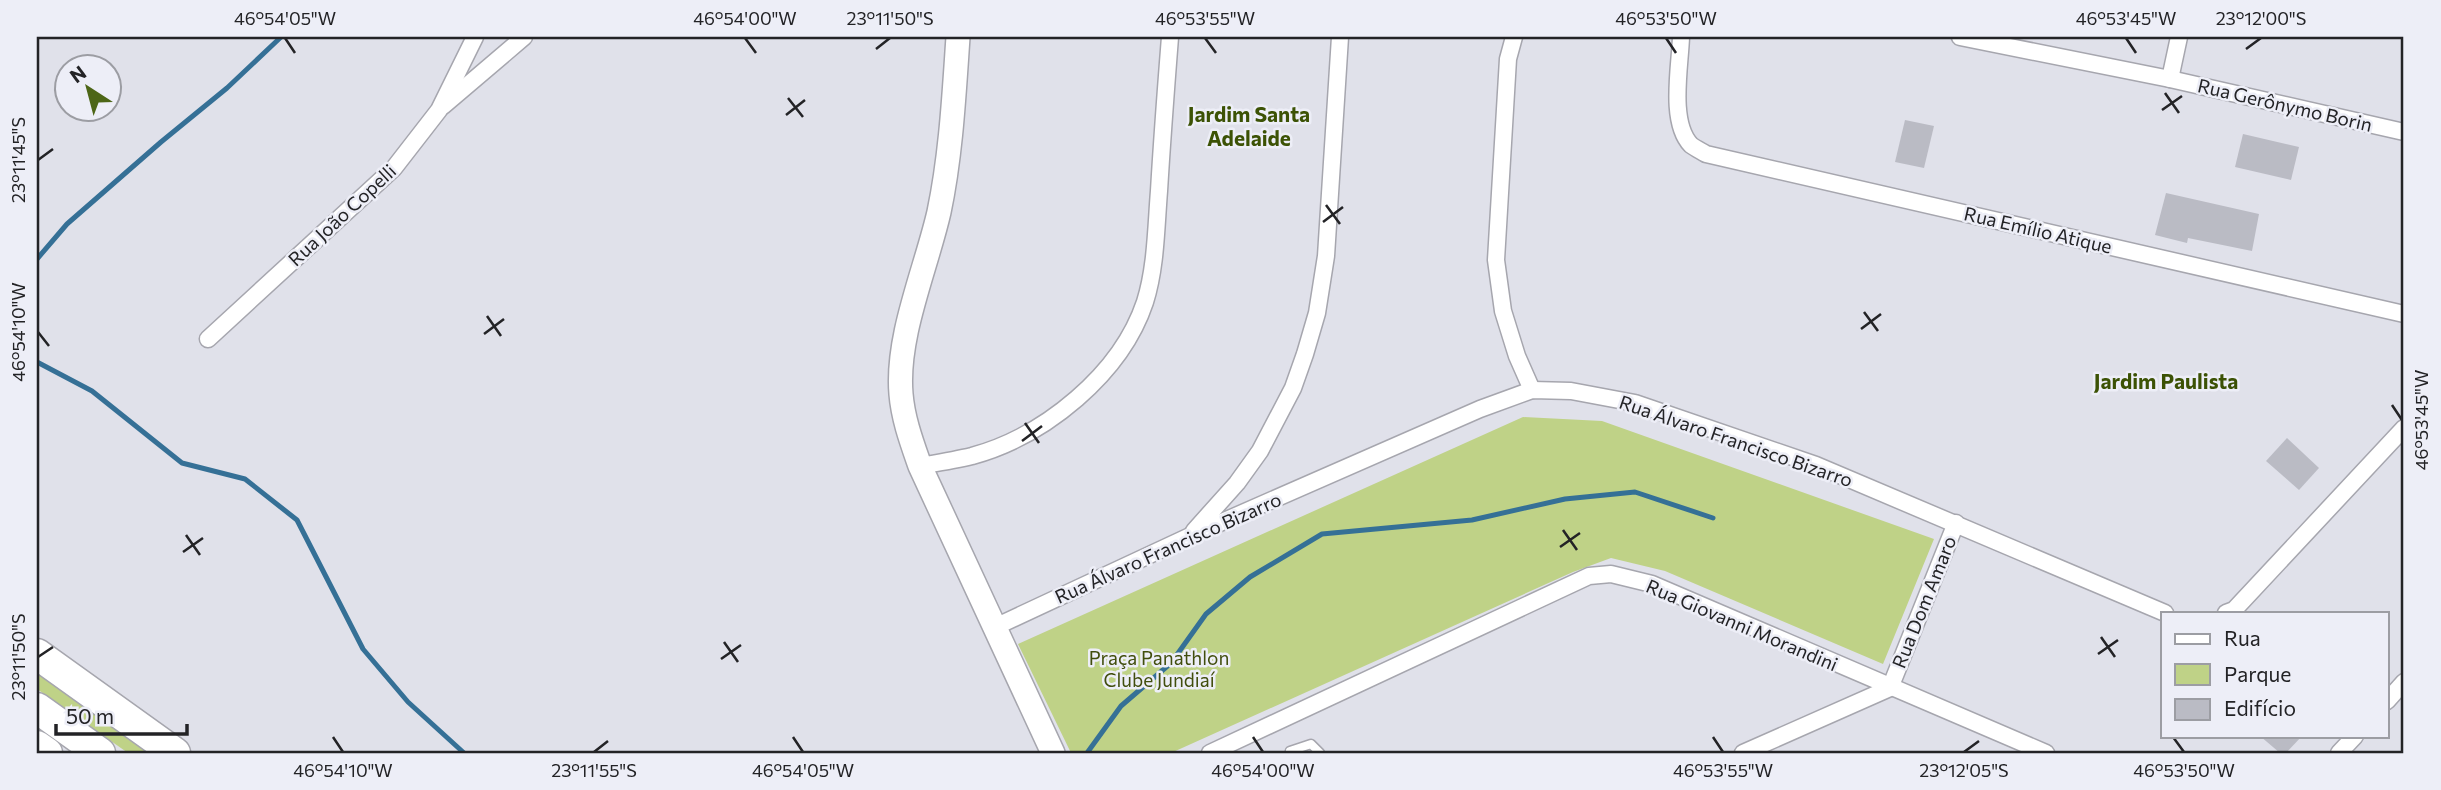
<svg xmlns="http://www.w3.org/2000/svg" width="2441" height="790" font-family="Commissioner,sans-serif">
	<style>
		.green { fill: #bfd287 }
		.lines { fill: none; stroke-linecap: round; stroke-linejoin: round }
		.stream { stroke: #357096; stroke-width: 5 }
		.building { fill: #babbc4 }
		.lane-casing { stroke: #a6a6ae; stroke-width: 11 }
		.street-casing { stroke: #a6a6ae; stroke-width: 19 }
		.secondary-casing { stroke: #a6a6ae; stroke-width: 26 }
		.highway-casing { stroke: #a6a6ae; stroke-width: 33 }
		.lane { stroke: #fff; stroke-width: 8 }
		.street { stroke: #fff; stroke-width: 16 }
		.secondary { stroke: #fff; stroke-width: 23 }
		.highway { stroke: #fff; stroke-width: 30 }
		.ticks { fill: none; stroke: #232326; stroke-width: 2.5 }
		.labels { text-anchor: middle; stroke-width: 5; stroke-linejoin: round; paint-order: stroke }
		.street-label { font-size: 19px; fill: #232326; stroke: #edeef7 }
		.park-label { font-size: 19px; fill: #414e0d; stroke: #edeef7 }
		.neighbourhood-label { font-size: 21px; font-weight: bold; fill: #3c5205; stroke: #edeef7 }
		.neatline { fill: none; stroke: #232326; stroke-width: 2.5 }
		.ticks-label { font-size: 18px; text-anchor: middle; fill: #232326 }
	</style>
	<rect width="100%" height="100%" fill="#e0e1ea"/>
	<g class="green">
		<polygon points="1523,417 1602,421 1934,539 1883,664 1665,571 1611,558 1573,572 1171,753 1071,753 1018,644"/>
		<polygon points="37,668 155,753 128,753 37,689"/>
	</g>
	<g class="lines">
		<g class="stream">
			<polyline points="37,259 67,224 161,142 227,88 281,37"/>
			<polyline points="37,362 92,391 182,463 245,479 297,520 363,649 408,702 464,753"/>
			<polyline points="1087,753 1121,706 1171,663 1206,614 1250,577 1322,534 1472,520 1565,499 1635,492 1713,518"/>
		</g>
	</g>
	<g class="building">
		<polygon points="1905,120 1934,126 1924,168 1895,162"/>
		<polygon points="2243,134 2299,147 2291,180 2235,167"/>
		<polygon points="2166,193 2259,214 2252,251 2188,238 2187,243 2155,235"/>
		<polygon points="2287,438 2319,468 2299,490 2266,461"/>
		<polygon points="2260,736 2302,736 2286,753 2280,753"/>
	</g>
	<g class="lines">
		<defs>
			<polyline id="lane" points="1290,751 1311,744 1320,753"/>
			<g id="street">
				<polyline points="1514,37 1508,59 1496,260 1503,311 1517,356 1532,390"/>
				<path d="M1681,37C1680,67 1669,122 1691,145C1695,148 1701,151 1706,154L2404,314"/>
				<polyline points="1960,37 2170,79 2404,132"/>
				<polyline points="2170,79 2179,37"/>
				<polyline points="443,106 524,37"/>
				<polyline points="208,339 394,168 439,110 475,37"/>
				<path d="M920,466C937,463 955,460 972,456C1045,436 1121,374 1145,302C1156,267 1156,228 1159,191C1162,140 1166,88 1170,37"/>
				<polyline points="1194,531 1237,483 1260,451 1293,388 1305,354 1317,313 1326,256 1340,37"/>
				<polyline points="2226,613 2234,610 2404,428"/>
				<polyline points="995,627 1190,536 1480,409 1532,390 1571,391 1635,403 1816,465 2165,613"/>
				<polyline points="2387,701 2404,682"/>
				<polyline points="1210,753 1589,576 1611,574 1652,584 2046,753"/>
				<polyline points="1743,753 1890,688 1956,523"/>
				<polyline points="2339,753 2355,736"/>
			</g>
			<path id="secondary" d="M958,37C954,95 951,155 939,212C926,269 896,336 901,394C903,419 912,443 920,466L1053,753"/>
			<g id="highway">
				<polyline points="37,654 175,753"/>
				<polyline points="37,708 100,753"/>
				<polyline points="37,746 47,753"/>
			</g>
		</defs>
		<use href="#lane" class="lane-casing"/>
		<use href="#street" class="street-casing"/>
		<use href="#secondary" class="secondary-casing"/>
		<use href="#highway" class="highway-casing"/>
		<use href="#lane" class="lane"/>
		<use href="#street" class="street"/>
		<use href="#secondary" class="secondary"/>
		<use href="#highway" class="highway"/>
	</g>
	<path class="ticks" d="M285,38L295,53M745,38L756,53M1205,38L1216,53M1666,38L1676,53M2126,38L2136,53M876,49L890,38M2246,49L2261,38M2165,93L2179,113M788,98L803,117M2162,110L2182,96M786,115L805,100M38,160L53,149M1326,205L1340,224M1323,222L1343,207M1864,312L1878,331M487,316L501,336M1861,329L1881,314M38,332L49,346M484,334L504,319M2392,405L2402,420M1025,423L1039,443M1022,441L1042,426M1563,530L1577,550M186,535L200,555M1560,547L1580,533M183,552L203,538M2101,637L2115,657M724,642L738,662M2098,654L2118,640M38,657L53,647M721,659L741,645M333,737L343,752M793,737L803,752M1253,737L1263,752M1713,737L1723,752M2173,737L2184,752M594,752L608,741M1964,752L1979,741"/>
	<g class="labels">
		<g class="street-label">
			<text transform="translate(2285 105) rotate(13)" y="7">Rua Gerônymo Borin</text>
			<text transform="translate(342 215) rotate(-43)" y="7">Rua João Copelli</text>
			<text transform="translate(2038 230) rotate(13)" y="7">Rua Emílio Atique</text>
			<text transform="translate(1736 441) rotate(19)" y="7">Rua Álvaro Francisco Bizarro</text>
			<text transform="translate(1168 548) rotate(-24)" y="7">Rua Álvaro Francisco Bizarro</text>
			<text transform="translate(1924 602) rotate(-68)" y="7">Rua Dom Amaro</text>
			<text transform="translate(1742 625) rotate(23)" y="7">Rua Giovanni Morandini</text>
		</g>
		<g class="park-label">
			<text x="1159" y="665">Praça Panathlon<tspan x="1159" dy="22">Clube Jundiaí</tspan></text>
		</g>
		<g class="neighbourhood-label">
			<text x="1249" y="122">Jardim Santa<tspan x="1249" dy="24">Adelaide</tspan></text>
			<text x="2166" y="389">Jardim Paulista</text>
		</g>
	</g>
	<rect width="2441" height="790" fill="none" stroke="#edeef7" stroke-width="77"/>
	<rect x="2161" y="612" width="228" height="126" fill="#edeef7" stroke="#9c9da3" stroke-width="2"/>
	<rect x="2175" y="634" width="35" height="10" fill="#ffffff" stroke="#9c9da3" stroke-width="2"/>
	<text x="2224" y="646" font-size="21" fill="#232326">Rua</text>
	<rect x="2175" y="664" width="35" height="21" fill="#bfd287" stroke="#9c9da3" stroke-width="2"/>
	<text x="2224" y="682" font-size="21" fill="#232326">Parque</text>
	<rect x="2175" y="699" width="35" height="21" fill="#babbc4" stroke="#9c9da3" stroke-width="2"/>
	<text x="2224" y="716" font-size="21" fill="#232326">Edifício</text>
	<g transform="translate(88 88) rotate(324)"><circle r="33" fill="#edeef7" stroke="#9c9da3" stroke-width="2"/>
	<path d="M0-5L12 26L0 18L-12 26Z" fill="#4d6617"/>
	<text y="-10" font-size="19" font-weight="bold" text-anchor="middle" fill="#232326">N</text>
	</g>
	<path d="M56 724v10h131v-10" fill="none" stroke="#232326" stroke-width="3.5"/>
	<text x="66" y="724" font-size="21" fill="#232326" stroke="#edeef7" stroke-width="5" paint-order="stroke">50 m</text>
	<rect x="38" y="38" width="2364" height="714" class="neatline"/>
	<g class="ticks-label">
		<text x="285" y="25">46°54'05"W</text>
		<text x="745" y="25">46°54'00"W</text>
		<text x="890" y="25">23°11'50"S</text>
		<text x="1205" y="25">46°53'55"W</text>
		<text x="1666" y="25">46°53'50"W</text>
		<text x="2126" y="25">46°53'45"W</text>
		<text x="2261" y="25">23°12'00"S</text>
		<text transform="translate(19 160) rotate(-90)" y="6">23°11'45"S</text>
		<text transform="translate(19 332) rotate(-90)" y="6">46°54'10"W</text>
		<text transform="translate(2422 420) rotate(-90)" y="6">46°53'45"W</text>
		<text transform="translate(19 657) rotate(-90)" y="6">23°11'50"S</text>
		<text x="343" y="777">46°54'10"W</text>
		<text x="594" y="777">23°11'55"S</text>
		<text x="803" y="777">46°54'05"W</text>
		<text x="1263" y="777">46°54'00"W</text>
		<text x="1723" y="777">46°53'55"W</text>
		<text x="1964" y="777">23°12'05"S</text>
		<text x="2184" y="777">46°53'50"W</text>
	</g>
</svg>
